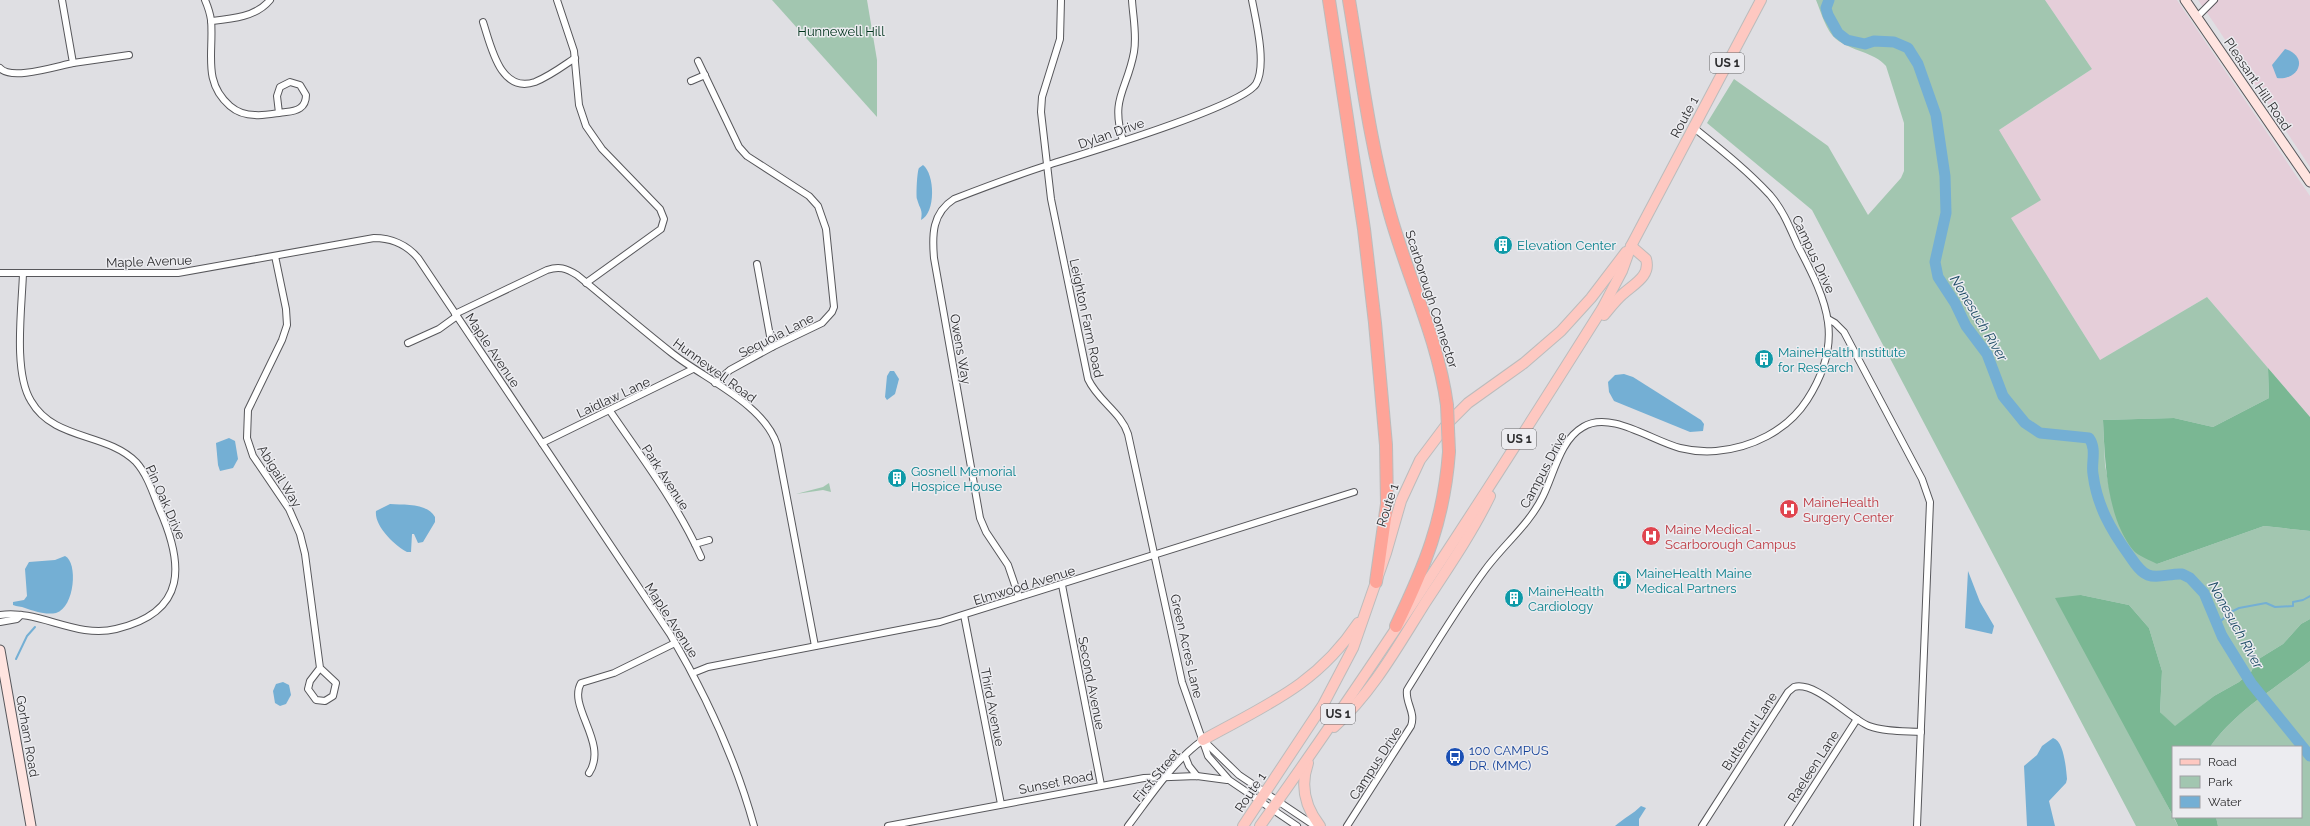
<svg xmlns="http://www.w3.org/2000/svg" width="2310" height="826" font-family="Raleway,sans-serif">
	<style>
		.industrial { fill: #e5ced9 }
		.green { fill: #a2c6b0 }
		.forest { fill: #7ab793 }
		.water { fill: #74afd4 }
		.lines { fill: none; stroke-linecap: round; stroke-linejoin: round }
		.stream { stroke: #74afd4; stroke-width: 2 }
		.river { stroke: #74afd4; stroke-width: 11 }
		.street-casing { stroke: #57575b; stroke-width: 8 }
		.secondary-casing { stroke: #57575b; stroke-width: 11 }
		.primary-casing { stroke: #bcbcbc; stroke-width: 12 }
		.highway-casing { stroke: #bcbcbc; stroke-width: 14 }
		.street { stroke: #fff; stroke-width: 6 }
		.secondary { stroke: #ffe4e0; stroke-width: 9 }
		.primary { stroke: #fec8c1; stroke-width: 10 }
		.highway { stroke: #fea498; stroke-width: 12 }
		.highway-bridge-casing { stroke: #bcbcbc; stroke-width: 14; stroke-linecap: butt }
		.highway-bridge { stroke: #fea498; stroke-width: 12 }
		.labels { text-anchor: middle; stroke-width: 3; stroke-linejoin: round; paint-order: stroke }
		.shield { fill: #ececf0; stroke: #666669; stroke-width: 1 }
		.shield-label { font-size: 12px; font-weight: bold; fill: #2d2d2f }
		.park-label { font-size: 13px; fill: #00331c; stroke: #ececf0 }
		.street-label { font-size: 13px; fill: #2d2d2f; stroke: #ececf0 }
		.culture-label { font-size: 13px; fill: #0d838f; stroke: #ececf0; text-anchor: start }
		.health-label { font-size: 13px; fill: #be3a42; stroke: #ececf0; text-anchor: start }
		.transit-label { font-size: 13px; fill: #164399; stroke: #ececf0; text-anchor: start }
		.water-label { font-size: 14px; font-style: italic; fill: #1d4b65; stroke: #ececf0 }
	</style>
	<rect width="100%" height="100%" fill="#dfdfe3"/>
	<g class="industrial">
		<polygon points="2045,0 2177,0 2310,196 2310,417 2207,297 2100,360 2011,218 1999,130 2092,69"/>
		<polygon points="2198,0 2310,0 2310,167 2214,23"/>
	</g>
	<g class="green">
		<polygon points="772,0 867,0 877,60 877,117"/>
		<path d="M1816,0H2045L2092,69L1999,130L2041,200L2011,218L2100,360L2207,297L2268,368L2269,398L2213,427L2174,418L2103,420L2105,465L2111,497L2157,564L2264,526L2310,531V619L2301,624L2283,644L2257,660L2251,672L2239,682L2214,696L2175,727L2160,712L2162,671L2149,628L2129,605L2081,595L2140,753L2178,826H2136L1812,210L1707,123L1734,79L1828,146L1868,215L1901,178L1904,171V123L1886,66C1874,52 1851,51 1836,39C1826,31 1821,12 1816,0Z"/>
		<polygon points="829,483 831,492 823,490 796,494 823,487"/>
		<path d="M2310,661V826H2218L2216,817H2301V747H2210C2235,711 2276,688 2310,661Z"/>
	</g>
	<g class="forest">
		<path d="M2268,368L2310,417V531L2264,526L2157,564C2150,560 2138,556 2133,550C2106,516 2105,461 2103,420L2174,418L2213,427L2269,398Z"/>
		<path d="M2081,595L2129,605L2149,628L2162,671L2160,712L2175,726L2214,696L2239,682L2251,672L2257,660L2283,644L2301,624L2310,619V661C2276,688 2235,711 2210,747H2173V816L2055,598Z"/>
		<polygon points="2174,817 2216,817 2218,826 2178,826"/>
	</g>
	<g class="water">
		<path d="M2285,49C2310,57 2298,81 2277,78L2272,65Z"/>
		<path d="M923,165C935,174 936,213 921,220C923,209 920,210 917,199C916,196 917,171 919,168Z"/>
		<polygon points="890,371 894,371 899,379 895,394 887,400 885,397 887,376"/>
		<polygon points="1624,374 1633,377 1701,420 1704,424 1703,431 1690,432 1614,401 1609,392 1608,382 1615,375"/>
		<polygon points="229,438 235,441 238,459 233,468 220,471 218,465 216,443"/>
		<path d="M390,504C405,505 427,503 435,517V522L423,542L418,543L414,534H412L411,552H407C395,546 374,526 376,511Z"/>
		<path d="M65,556C78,562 75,607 56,613C45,615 34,611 25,608C21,606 17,607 13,605V602L24,600L27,596L25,569L29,562L55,560Z"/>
		<polygon points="1968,571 1980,602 1994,626 1992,634 1965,628"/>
		<polygon points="283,682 289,685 291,695 286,704 280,706 275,703 273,691 276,684"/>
		<path d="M2053,738C2064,741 2066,768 2067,779L2066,783L2049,801L2055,826H2027L2024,766L2037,755L2042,746Z"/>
		<path d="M1641,806L1646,808L1639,819V826H1615C1624,818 1633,814 1641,806Z"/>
	</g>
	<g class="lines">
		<g class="stream">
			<polyline points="2217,625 2229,613 2239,608 2266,603 2275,607 2293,606 2293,602 2303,600 2310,596"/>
			<polyline points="16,659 27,636 35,627"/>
		</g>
		<path class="river" d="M1829,0L1826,8L1828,15L1838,33L1847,40L1865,44L1874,41L1894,42L1908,48L1918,64L1936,115L1945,176L1946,213L1935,262L1938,277L1955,303L1966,326L1987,354L2003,396L2025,423L2040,433L2089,438C2097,449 2091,463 2093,474C2097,506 2111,530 2129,555C2134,562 2140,572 2148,575C2158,579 2171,573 2182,574L2190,578L2204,593L2222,636L2251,683L2310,756"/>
		<defs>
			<g id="street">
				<path d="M205,0C208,7 210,13 211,20C214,52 202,82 230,106C237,112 246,115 255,115C265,116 276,113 286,112C297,111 306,108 306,95L300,85L290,82L280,87L277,96L279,113"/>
				<polyline points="557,0 574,51 579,105 586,126 602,149 660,209 664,219 661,229 586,283"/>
				<path d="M1061,0L1060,39L1042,97L1041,112L1051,199L1088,379C1098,401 1121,412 1128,434L1182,682L1208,756L1229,780L1297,826"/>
				<polyline points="2197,17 2214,0"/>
				<path d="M211,21C232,19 256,17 270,0"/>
				<path d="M483,22C491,46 500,94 535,82C550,76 563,66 575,58"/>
				<polyline points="698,61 739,147 747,156 809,196 818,206 826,229 834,307 832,312 822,323 772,347 730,370 715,383"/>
				<polyline points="73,63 129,55"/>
				<path d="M0,68C11,81 57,66 73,63L62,0"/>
				<polyline points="691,81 705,75"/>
				<path d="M1123,141C1110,97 1127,91 1134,52C1137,35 1133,17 1132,0"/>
				<polyline points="275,256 286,309 287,325 282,340 248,410 247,438 253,456 289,509 300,534 305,554 320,668 310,681 308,689 316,700 325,701 333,696 336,683 320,668"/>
				<polyline points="757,264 772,347"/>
				<path d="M0,273H178L374,238C391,238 407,245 418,258L670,634C706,695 735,757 754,826"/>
				<path d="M455,314L547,270C559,266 566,268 577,275C609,301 640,328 673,354C705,379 764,404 777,445L815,646"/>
				<polyline points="1828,319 1835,323 1844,332 1922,479 1930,502 1917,826"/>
				<polyline points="408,343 439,329 457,316"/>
				<path d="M610,411C642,458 678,505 701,557"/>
				<polyline points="542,443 693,369"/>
				<polyline points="695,544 709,540"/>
				<polyline points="1062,585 1101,785"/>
				<path d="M1019,597L1008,565L986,532L980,518L934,258C932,235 932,213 954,199C985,187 1017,175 1048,165C1083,154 1241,107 1256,84C1267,65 1256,21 1252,0"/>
				<path d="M0,615C39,609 76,639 116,629C188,612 184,564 159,508C153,493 147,474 136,462C106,432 54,441 31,401C13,372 22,307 23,273"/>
				<polyline points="964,615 1001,804"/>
				<polyline points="0,622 17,619 21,615"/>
				<polyline points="693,673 708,667 940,622 1354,492"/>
				<polyline points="1203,740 1239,775 1315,826"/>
				<polyline points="1185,756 1189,766 1197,776"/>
				<path d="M589,773C609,743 567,707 581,683L614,673L675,643"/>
				<polyline points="888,826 1144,778 1197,776 1227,780"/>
				<path d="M1128,826C1150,797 1173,761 1203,740"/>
				<path d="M1347,826L1411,726C1416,712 1405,703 1407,690C1432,650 1457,608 1485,570C1504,544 1529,525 1543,496C1554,474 1560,440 1583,427C1610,410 1652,441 1680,448C1692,451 1704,452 1716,451C1751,448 1787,431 1807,400C1845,341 1828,303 1798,246C1790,228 1783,210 1770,195C1747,170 1719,148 1693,127"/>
				<path d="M1702,826L1788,692L1794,687C1816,681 1849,718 1869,726C1885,732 1904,731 1921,732"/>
				<polyline points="1788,826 1857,719"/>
			</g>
			<g id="secondary">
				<polyline points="2185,0 2310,182"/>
				<polyline points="0,650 31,826"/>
			</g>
			<g id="primary">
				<path d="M1604,315C1610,308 1616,300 1623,294C1634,284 1651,276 1646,259L1631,246"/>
				<path d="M1334,727C1372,693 1398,646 1425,603C1448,568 1472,533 1490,496"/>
				<path d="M1203,740C1266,705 1317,685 1358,623"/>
				<path d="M1308,763C1300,786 1305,807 1320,826"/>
				<polyline points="1243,826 1323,705 1353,648 1386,553 1401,501 1420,460 1447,424 1468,403 1524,363 1561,331 1591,298 1626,252"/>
				<path d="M1260,826C1380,658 1492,484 1602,309L1622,271L1631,246L1761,0"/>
			</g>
			<g id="highway">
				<polyline points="1329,0 1364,229 1375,323 1386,445 1387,504 1376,582"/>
				<path d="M1349,0C1361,71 1370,145 1390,214C1408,278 1438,339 1447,405"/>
				<path d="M1396,626C1425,566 1444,520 1449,452"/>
			</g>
		</defs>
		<use href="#street" class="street-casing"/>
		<use href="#secondary" class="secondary-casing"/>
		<use href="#primary" class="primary-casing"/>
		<use href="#highway" class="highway-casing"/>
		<use href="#street" class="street"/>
		<use href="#secondary" class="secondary"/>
		<use href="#primary" class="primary"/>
		<use href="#highway" class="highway"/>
		<defs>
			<polyline id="highway-bridge" points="1447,405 1449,452"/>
		</defs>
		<use href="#highway-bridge" class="highway-bridge-casing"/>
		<use href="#highway-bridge" class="highway-bridge"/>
	</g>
	<defs>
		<symbol id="building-disc" viewBox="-11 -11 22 22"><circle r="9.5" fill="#0f9aa8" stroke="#ececf0"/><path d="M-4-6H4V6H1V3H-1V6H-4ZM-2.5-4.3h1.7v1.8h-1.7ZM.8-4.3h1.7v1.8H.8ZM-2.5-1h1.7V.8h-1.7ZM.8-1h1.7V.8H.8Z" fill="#fff"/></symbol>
		<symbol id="hospital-disc" viewBox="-11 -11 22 22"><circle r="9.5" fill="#e0444e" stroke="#ececf0"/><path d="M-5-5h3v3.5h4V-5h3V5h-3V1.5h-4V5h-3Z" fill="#fff"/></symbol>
		<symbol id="bus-disc" viewBox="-11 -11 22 22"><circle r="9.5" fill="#1a4fb4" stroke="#ececf0"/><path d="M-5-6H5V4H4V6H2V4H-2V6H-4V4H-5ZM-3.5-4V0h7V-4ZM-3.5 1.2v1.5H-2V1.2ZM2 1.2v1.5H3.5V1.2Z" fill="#fff"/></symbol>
	</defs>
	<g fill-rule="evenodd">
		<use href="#building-disc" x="1492" y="234" width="22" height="22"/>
		<use href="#building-disc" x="1753" y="348" width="22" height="22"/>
		<use href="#building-disc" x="886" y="467" width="22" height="22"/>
		<use href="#hospital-disc" x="1778" y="498" width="22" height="22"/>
		<use href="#hospital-disc" x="1640" y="525" width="22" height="22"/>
		<use href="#building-disc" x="1611" y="569" width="22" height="22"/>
		<use href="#building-disc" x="1503" y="587" width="22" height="22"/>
		<use href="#bus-disc" x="1444" y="746" width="22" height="22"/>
	</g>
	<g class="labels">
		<g class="shield">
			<rect x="1710" y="53" width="34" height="20" rx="3"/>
			<rect x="1502" y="429" width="34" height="20" rx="3"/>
			<rect x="1321" y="704" width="34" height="20" rx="3"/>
		</g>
		<g class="shield-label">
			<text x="1727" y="67">US 1</text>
			<text x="1519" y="443">US 1</text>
			<text x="1338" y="718">US 1</text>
		</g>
		<g class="park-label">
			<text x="841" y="36">Hunnewell Hill</text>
		</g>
		<g class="street-label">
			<text transform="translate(2258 84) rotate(56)" y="5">Pleasant Hill Road</text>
			<text transform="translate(1684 117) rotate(-62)" y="5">Route 1</text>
			<text transform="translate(1111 133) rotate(-19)" y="5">Dylan Drive</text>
			<text transform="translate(1814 254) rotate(65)" y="5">Campus Drive</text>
			<text transform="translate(149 261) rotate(-2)" y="5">Maple Avenue</text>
			<text transform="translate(1432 299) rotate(72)" y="5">Scarborough Connector</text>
			<text transform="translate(1087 318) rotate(78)" y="5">Leighton Farm Road</text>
			<text transform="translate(776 335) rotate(-27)" y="5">Sequoia Lane</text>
			<text transform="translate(961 349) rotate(80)" y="5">Owens Way</text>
			<text transform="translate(493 350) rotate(56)" y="5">Maple Avenue</text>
			<text transform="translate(715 370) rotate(36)" y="5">Hunnewell Road</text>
			<text transform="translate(613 397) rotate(-25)" y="5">Laidlaw Lane</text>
			<text transform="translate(1543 470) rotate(-62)" y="5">Campus Drive</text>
			<text transform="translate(280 476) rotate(58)" y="5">Abigail Way</text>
			<text transform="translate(666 477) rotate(57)" y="5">Park Avenue</text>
			<text transform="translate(166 502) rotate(66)" y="5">Pin Oak Drive</text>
			<text transform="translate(1387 505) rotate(-72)" y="5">Route 1</text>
			<text transform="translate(1024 585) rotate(-17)" y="5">Elmwood Avenue</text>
			<text transform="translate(672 620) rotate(57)" y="5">Maple Avenue</text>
			<text transform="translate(1187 646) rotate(77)" y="5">Green Acres Lane</text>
			<text transform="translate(1092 683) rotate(79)" y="5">Second Avenue</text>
			<text transform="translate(993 707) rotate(79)" y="5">Third Avenue</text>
			<text transform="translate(1749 731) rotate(-57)" y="5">Butternut Lane</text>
			<text transform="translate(28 736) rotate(80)" y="5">Gorham Road</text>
			<text transform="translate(1375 763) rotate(-57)" y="5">Campus Drive</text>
			<text transform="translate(1813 766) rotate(-57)" y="5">Raeleen Lane</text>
			<text transform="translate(1156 775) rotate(-50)" y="5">First Street</text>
			<text transform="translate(1056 782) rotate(-11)" y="5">Sunset Road</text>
			<text transform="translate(1250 792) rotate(-56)" y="5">Route 1</text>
		</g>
		<g class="culture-label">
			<text x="1517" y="250">Elevation Center</text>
			<text x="1778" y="357">MaineHealth Institute<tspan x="1778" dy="15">for Research</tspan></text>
			<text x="911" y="476">Gosnell Memorial<tspan x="911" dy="15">Hospice House</tspan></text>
			<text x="1636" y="578">MaineHealth Maine<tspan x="1636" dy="15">Medical Partners</tspan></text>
			<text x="1528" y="596">MaineHealth<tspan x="1528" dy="15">Cardiology</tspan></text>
		</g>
		<g class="health-label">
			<text x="1803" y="507">MaineHealth<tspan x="1803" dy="15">Surgery Center</tspan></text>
			<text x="1665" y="534">Maine Medical -<tspan x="1665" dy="15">Scarborough Campus</tspan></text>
		</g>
		<g class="transit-label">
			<text x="1469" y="755">100 CAMPUS<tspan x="1469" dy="15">DR. (MMC)</tspan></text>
		</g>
		<g class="water-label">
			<text transform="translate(1979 318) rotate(59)" y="5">Nonesuch River</text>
			<text transform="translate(2236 625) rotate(61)" y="5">Nonesuch River</text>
		</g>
	</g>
	<rect x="2172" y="746" width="130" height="72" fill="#ececf0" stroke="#a0a0a3"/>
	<rect x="2180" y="759" width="20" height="6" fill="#fec8c1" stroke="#a0a0a3"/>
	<text x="2208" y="766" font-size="12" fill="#2d2d2f">Road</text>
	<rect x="2180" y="776" width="20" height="12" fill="#a2c6b0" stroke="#a0a0a3"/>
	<text x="2208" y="786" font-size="12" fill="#2d2d2f">Park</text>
	<rect x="2180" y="796" width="20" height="12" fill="#74afd4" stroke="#a0a0a3"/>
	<text x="2208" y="806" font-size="12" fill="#2d2d2f">Water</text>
</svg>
